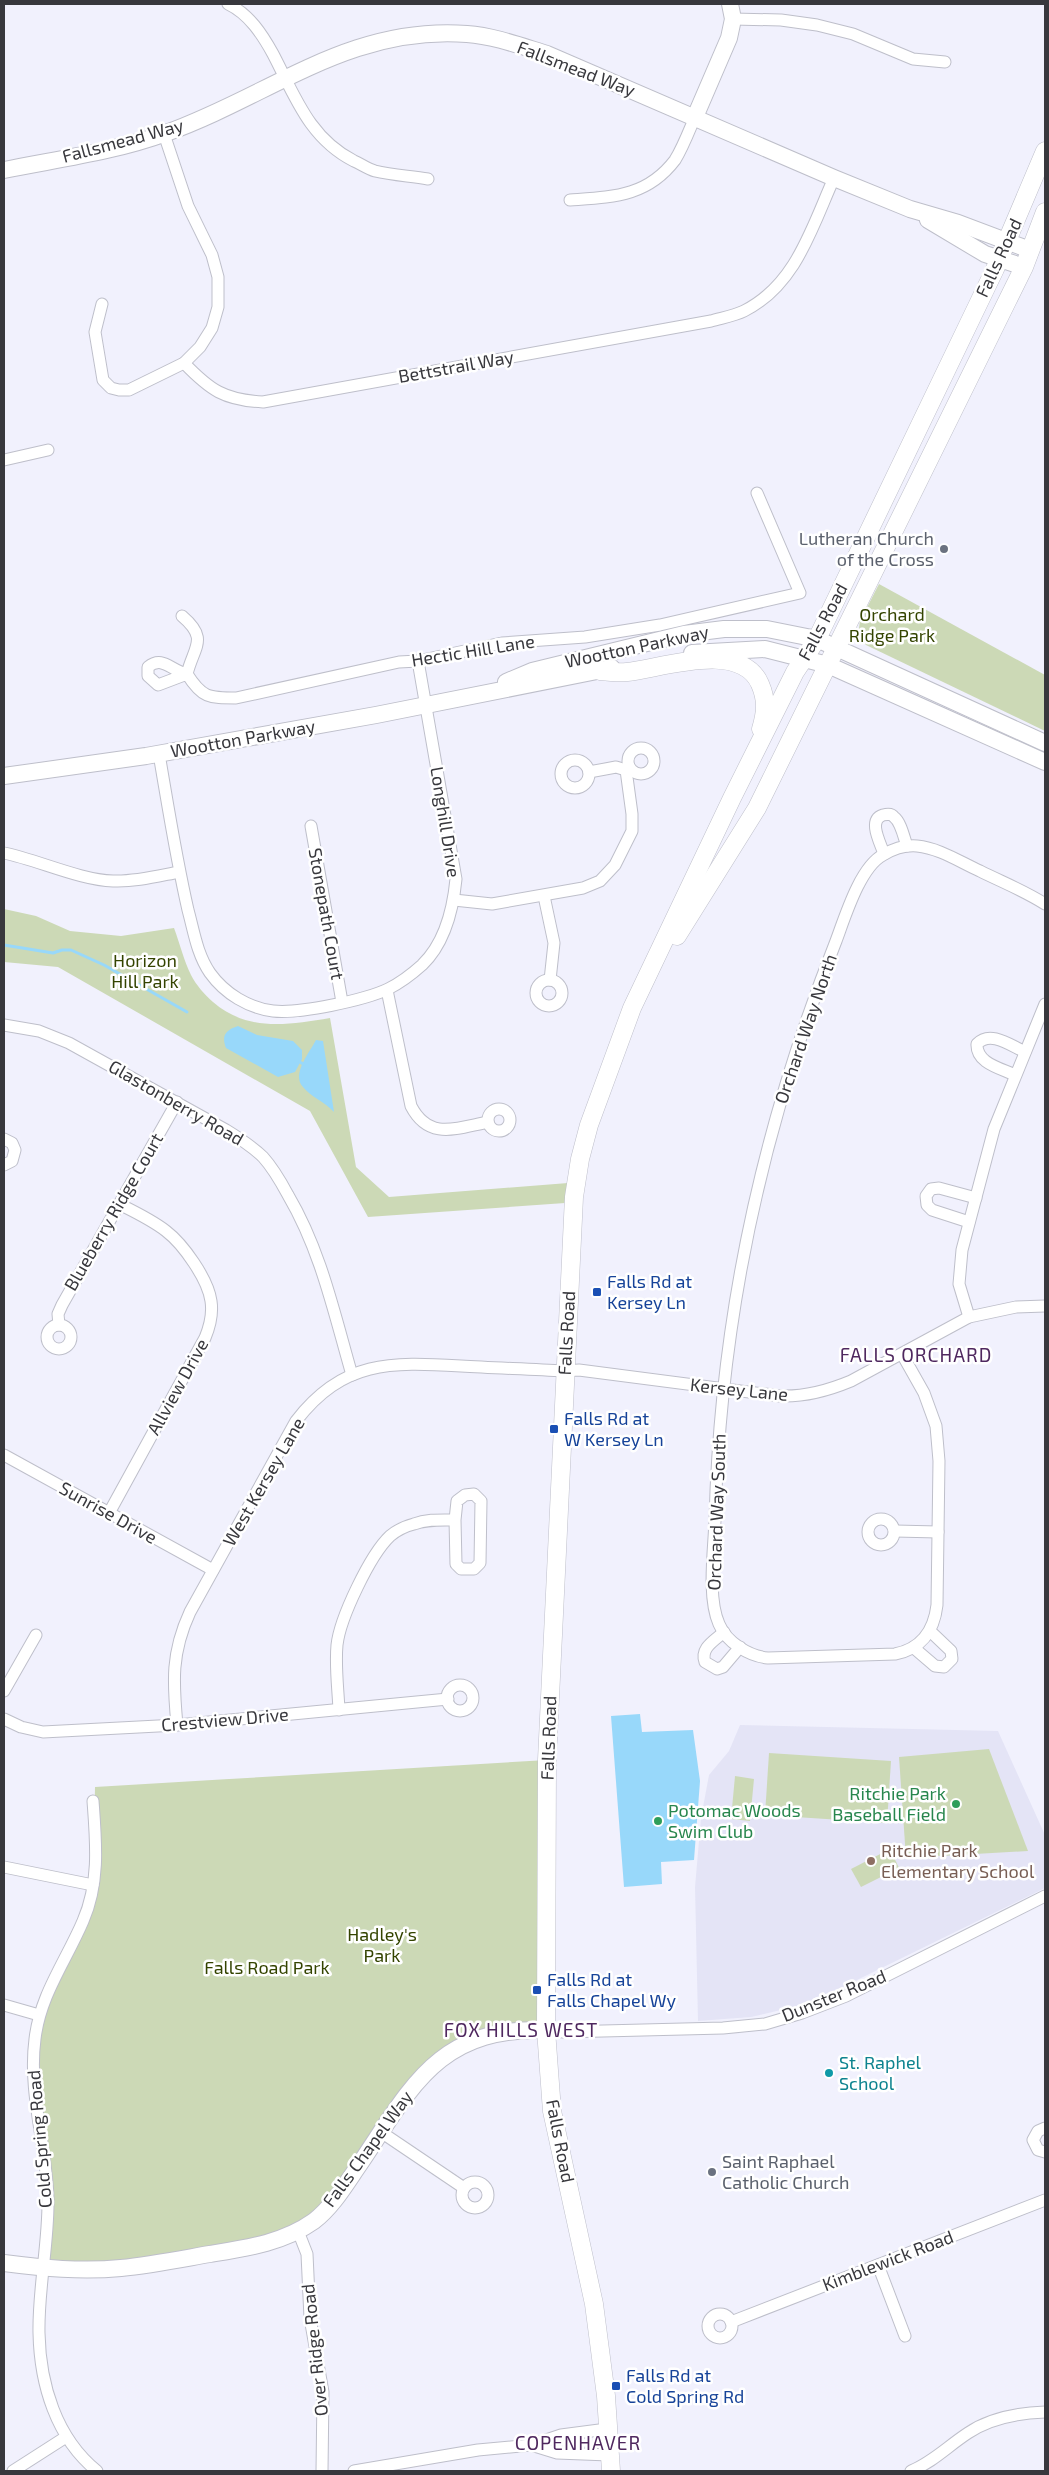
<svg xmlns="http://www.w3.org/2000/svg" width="1049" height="2475" font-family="'Exo 2',sans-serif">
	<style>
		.built { fill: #e4e4f6 }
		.green { fill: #ccd9b6 }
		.water { fill: #98d8fa }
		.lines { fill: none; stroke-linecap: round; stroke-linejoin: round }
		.stream { stroke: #98d8fa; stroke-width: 3 }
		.street-casing { stroke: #bebfca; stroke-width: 13 }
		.secondary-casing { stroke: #bebfca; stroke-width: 18 }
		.primary-casing { stroke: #bebfca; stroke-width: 19 }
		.street { stroke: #fff; stroke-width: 11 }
		.secondary { stroke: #fff; stroke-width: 16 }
		.primary { stroke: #fff; stroke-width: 18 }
		.worship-dot { fill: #6b7280; stroke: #fff; stroke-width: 2 }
		.transit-dot { fill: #1a4fb4; stroke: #fff; stroke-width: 2 }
		.leisure-dot { fill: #2e9e5b; stroke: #fff; stroke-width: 2 }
		.education-dot { fill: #8d6e63; stroke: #fff; stroke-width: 2 }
		.culture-dot { fill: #0f9aa8; stroke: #fff; stroke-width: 2 }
		.labels { text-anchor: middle; stroke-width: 5; stroke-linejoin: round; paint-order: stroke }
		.street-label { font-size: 18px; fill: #38383d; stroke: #fff }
		.worship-label { font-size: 18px; fill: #5b616d; stroke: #fff; text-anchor: end }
		.park-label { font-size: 18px; fill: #344400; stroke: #fff }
		.transit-label { font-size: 18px; fill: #164399; stroke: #fff; text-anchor: start }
		.leisure-label { font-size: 18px; fill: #27864d; stroke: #fff; text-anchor: end }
		.education-label { font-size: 18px; fill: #785e54; stroke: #fff; text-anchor: start }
		.culture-label { font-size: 18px; fill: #0d838f; stroke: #fff; text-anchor: start }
		.neighbourhood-label { font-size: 19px; letter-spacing: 1px; fill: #4f285f; stroke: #fff }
	</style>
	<rect width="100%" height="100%" fill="#f1f1fd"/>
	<polygon class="built" points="740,1725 998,1731 1045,1835 1045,1888 810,2003 751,2017 698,2021 695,1887 701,1818 709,1775 729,1751"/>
	<g class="green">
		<polygon points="879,584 1045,675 1045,731 866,645 858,635 860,621"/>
		<path d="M4,909L36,916L70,931L121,936L174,928C180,944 184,961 191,975C196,985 205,995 213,1002C248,1032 287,1025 330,1018L356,1167L389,1197L568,1183L565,1203L368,1217L310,1111L58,967L4,962Z"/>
		<polygon points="989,1749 1028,1851 906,1858 899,1757"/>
		<polygon points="769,1753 891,1761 887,1823 765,1815"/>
		<polygon points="547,1760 546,2030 502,2032 428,2070 330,2206 252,2247 44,2268 48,2197 35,2039 93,1885 95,1787"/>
		<polygon points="735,1776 754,1779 750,1821 731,1819"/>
		<polygon points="890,1849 899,1868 861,1887 851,1869"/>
	</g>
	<g class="water">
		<path d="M238,1026L257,1035L293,1041L302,1050V1059L295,1072L278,1077L226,1048C221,1035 226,1030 238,1026Z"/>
		<path d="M316,1040L323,1041L334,1112C325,1102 311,1097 303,1087C291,1074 310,1052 316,1040Z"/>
		<polygon points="640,1714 642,1732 693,1730 700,1781 694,1860 661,1862 662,1884 624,1887 611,1716"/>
	</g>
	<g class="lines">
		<g class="stream">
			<polyline points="4,945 53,953 62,950 71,950 104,965 187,1012"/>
			<polyline points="300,1062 303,1064"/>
		</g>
		<defs>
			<g id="street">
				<path d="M228,4C249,14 262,34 273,54C295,96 309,138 354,161C361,164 368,169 375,171C392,175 410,176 428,179"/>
				<polyline points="733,19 781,20 817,25 853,34 913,59 945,62"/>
				<path d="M570,200C612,197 647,197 675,160C683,147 689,131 695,117"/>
				<polyline points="102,304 95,332 103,380 111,388 119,390 129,390 184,363 200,347 212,328 218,307 218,277 212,255 188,206 164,134"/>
				<path d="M184,363C210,390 224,400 263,402L711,321C721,318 734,316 744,311C796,285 812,227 834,178"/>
				<polyline points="4,460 48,450"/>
				<path d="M182,616C209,639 194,646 187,674C171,671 163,655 148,667V676L158,685L187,674C202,698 209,698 236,698L399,662L418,661L502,643L585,637L660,625L800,593L757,493"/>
				<circle cx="641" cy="761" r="13"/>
				<path d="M159,754C168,806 176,858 188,910C194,932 197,954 210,973C225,994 249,1008 273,1011C299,1014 365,1000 388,989C400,983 412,974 422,965C445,943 453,910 456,879L418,661"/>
				<circle cx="575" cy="774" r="14"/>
				<polyline points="311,826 342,1002"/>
				<path d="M4,853C38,860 80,880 113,881C135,882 158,876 179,872"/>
				<path d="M884,854C881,844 867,820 883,815C887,814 892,814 894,817C901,822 904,838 907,846"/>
				<polyline points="544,896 554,943 550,980"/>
				<polyline points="454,900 492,904 583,888 600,881 615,865 632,831 632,814 626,770 616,767 589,772"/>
				<circle cx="549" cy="993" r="13"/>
				<path d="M387,990L411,1106C429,1141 457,1128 488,1122"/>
				<path d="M4,1025L39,1031L69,1043L226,1130C239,1138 252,1146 263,1157C273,1168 281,1182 288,1195C321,1251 334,1313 352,1375"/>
				<path d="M1015,1075C1000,1068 976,1063 977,1044C990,1030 1010,1045 1025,1052"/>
				<circle cx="499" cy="1120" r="11"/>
				<polyline points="4,1139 12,1143 15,1150 12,1161 4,1165"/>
				<polyline points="969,1222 932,1210 927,1205 926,1196 931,1189 939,1188 976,1198"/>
				<polyline points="969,1317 959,1284 962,1250 994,1129 1045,1004"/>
				<circle cx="59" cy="1337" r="12"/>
				<polyline points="59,1325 58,1314 62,1305 177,1102"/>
				<path d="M902,1354L924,1393L936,1426L939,1461L937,1605C934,1631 921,1649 895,1654L768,1658C749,1656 727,1643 719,1624C707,1597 714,1550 715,1520C720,1321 763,1125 836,941C845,917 860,867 883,855C893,849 905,845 917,846C939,848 960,862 980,871C1002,882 1025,891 1045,904"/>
				<polyline points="4,1455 213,1570"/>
				<path d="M109,1513L205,1338C210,1326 213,1314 211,1301C208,1279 183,1244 166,1231C152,1220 135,1212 119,1204"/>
				<circle cx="881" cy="1532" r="13"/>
				<polyline points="895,1531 938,1532"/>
				<path d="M724,1632C714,1641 700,1648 705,1662L717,1669L723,1667L740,1647"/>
				<polyline points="914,1648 935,1666 944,1667 952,1659 951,1651 930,1631"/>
				<circle cx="460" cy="1698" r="13"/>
				<polyline points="4,1691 36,1635"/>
				<path d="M339,1710C338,1688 335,1666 337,1645C340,1618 370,1555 390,1536C396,1531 406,1526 414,1524C427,1519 441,1520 455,1520L457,1501L465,1495L474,1494L481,1501L480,1563L474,1569H461L456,1564L455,1520"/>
				<polyline points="4,1719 21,1727 43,1732 177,1725 448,1699"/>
				<path d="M177,1725C173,1682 171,1653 190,1612L296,1421C343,1360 390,1362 461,1366C495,1368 530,1369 564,1371L579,1370L780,1396C805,1397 827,1391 851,1381L969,1317L1016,1307L1045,1306"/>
				<path d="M93,1801C96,1842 100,1882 83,1921C66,1961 40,1995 35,2039C28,2092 46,2144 48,2197C49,2242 38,2288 39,2333C40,2384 56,2438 97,2471"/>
				<polyline points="4,1867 93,1885"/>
				<polyline points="4,2005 39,2015"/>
				<polyline points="546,2030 563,2032 723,2028 765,2024 802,2013 846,1996 1045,1896"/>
				<polyline points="1045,2128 1038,2131 1033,2140 1038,2150 1045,2152"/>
				<polyline points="381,2132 464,2188"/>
				<circle cx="475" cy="2195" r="13"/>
				<polyline points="298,2231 307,2254 310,2318 323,2392 322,2471"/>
				<polyline points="878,2265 905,2336"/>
				<circle cx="720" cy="2326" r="12"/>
				<polyline points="731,2322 1045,2200"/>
				<polyline points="531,2445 557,2453 609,2455"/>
				<polyline points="13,2471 66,2437"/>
				<polyline points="354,2471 478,2450 531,2445 561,2435 607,2429"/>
				<path d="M911,2471C933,2462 948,2446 968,2433C990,2418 1019,2413 1045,2412"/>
			</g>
			<g id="secondary">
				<polyline points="695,117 729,38 733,19 730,4"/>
				<path d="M4,170C58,159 114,152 166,133C270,96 349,25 467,34C494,36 521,46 547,54L834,178L910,209L958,223L1030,250"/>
				<polyline points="928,220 985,254 1024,267"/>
				<polyline points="692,653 765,649 828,665 1045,762"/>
				<polyline points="506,682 532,671 684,634 724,629 767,629 817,639 1045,743"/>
				<polyline points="4,776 146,756 376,715 612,668"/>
				<path d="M4,2263C43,2268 81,2272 121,2268C151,2265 181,2259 210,2254C247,2248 283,2243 314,2221C332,2207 344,2187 357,2168C411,2089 436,2027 546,2030"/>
			</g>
			<g id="primary">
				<path d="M600,671C609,672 619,673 627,672C663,668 741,640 760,684C767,700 766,712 761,729"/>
				<polyline points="677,936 757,808 1024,267 1045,212"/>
				<polyline points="611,2471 606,2396 594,2304 552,2111 546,2030 547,1760 574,1197 580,1159 589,1125 632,1008 732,798 795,672 817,639 995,269 1045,151"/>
			</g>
		</defs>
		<use href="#street" class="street-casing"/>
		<use href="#secondary" class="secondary-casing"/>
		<use href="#primary" class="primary-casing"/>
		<use href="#street" class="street"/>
		<use href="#secondary" class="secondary"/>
		<use href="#primary" class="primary"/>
	</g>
	<g class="worship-dot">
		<circle cx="944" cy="549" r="5"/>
		<circle cx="712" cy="2172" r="5"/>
	</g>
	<g class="transit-dot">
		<rect x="592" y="1287" width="10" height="10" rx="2.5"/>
		<rect x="549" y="1424" width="10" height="10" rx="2.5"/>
		<rect x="532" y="1985" width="10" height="10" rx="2.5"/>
		<rect x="611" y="2381" width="10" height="10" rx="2.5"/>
	</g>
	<g class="leisure-dot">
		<circle cx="956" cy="1804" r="5"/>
		<circle cx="658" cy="1821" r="5"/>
	</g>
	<circle class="education-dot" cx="871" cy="1861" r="5"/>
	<circle class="culture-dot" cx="829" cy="2073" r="5"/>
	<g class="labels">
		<g class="street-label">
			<text transform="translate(576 69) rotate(21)" y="6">Fallsmead Way</text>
			<text transform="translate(123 141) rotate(-15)" y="6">Fallsmead Way</text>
			<text transform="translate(999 258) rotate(-65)" y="6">Falls Road</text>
			<text transform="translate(456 367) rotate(-10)" y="6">Bettstrail Way</text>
			<text transform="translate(823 622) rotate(-62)" y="6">Falls Road</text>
			<text transform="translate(637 647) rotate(-12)" y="6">Wootton Parkway</text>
			<text transform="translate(473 651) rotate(-9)" y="6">Hectic Hill Lane</text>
			<text transform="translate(243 739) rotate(-10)" y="6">Wootton Parkway</text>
			<text transform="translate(445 822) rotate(81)" y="6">Longhill Drive</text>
			<text transform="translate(326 914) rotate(80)" y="6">Stonepath Court</text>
			<text transform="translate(806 1029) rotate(-71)" y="6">Orchard Way North</text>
			<text transform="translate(176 1103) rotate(30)" y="6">Glastonberry Road</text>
			<text transform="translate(114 1212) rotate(-60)" y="6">Blueberry Ridge Court</text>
			<text transform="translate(567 1333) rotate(-87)" y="6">Falls Road</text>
			<text transform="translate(178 1387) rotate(-61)" y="6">Allview Drive</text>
			<text transform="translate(739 1390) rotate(6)" y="6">Kersey Lane</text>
			<text transform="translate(264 1482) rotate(-60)" y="6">West Kersey Lane</text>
			<text transform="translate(717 1512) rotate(-88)" y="6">Orchard Way South</text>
			<text transform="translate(108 1513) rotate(29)" y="6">Sunrise Drive</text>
			<text transform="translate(225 1720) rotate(-5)" y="6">Crestview Drive</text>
			<text transform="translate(549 1738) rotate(-88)" y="6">Falls Road</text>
			<text transform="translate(834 1996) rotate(-22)" y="6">Dunster Road</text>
			<text transform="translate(40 2139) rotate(-95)" y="6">Cold Spring Road</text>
			<text transform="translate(560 2141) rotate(79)" y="6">Falls Road</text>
			<text transform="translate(368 2149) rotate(-54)" y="6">Falls Chapel Way</text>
			<text transform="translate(888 2261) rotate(-21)" y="6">Kimblewick Road</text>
			<text transform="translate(315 2350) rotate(-96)" y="6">Over Ridge Road</text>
		</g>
		<g class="worship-label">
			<text x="934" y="545">Lutheran Church<tspan x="934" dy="21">of the Cross</tspan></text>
			<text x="722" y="2168" text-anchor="start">Saint Raphael<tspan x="722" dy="21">Catholic Church</tspan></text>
		</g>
		<g class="park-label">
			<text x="892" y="621">Orchard<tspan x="892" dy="21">Ridge Park</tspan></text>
			<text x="145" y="967">Horizon<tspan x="145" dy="21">Hill Park</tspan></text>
			<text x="382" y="1941">Hadley's<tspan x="382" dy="21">Park</tspan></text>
			<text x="267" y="1974">Falls Road Park</text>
		</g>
		<g class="transit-label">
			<text x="607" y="1288">Falls Rd at<tspan x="607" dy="21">Kersey Ln</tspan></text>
			<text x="564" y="1425">Falls Rd at<tspan x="564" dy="21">W Kersey Ln</tspan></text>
			<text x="547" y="1986">Falls Rd at<tspan x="547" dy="21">Falls Chapel Wy</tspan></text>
			<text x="626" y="2382">Falls Rd at<tspan x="626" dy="21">Cold Spring Rd</tspan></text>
		</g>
		<g class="leisure-label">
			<text x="946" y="1800">Ritchie Park<tspan x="946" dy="21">Baseball Field</tspan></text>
			<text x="668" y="1817" text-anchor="start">Potomac Woods<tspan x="668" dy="21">Swim Club</tspan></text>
		</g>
		<g class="education-label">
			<text x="881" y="1857">Ritchie Park<tspan x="881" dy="21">Elementary School</tspan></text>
		</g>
		<g class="culture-label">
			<text x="839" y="2069">St. Raphel<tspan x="839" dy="21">School</tspan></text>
		</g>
		<g class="neighbourhood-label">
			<text x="916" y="1362">FALLS ORCHARD</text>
			<text x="521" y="2037">FOX HILLS WEST</text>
			<text x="578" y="2450">COPENHAVER</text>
		</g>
	</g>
	<rect width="1049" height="2475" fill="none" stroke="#38383d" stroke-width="10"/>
</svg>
